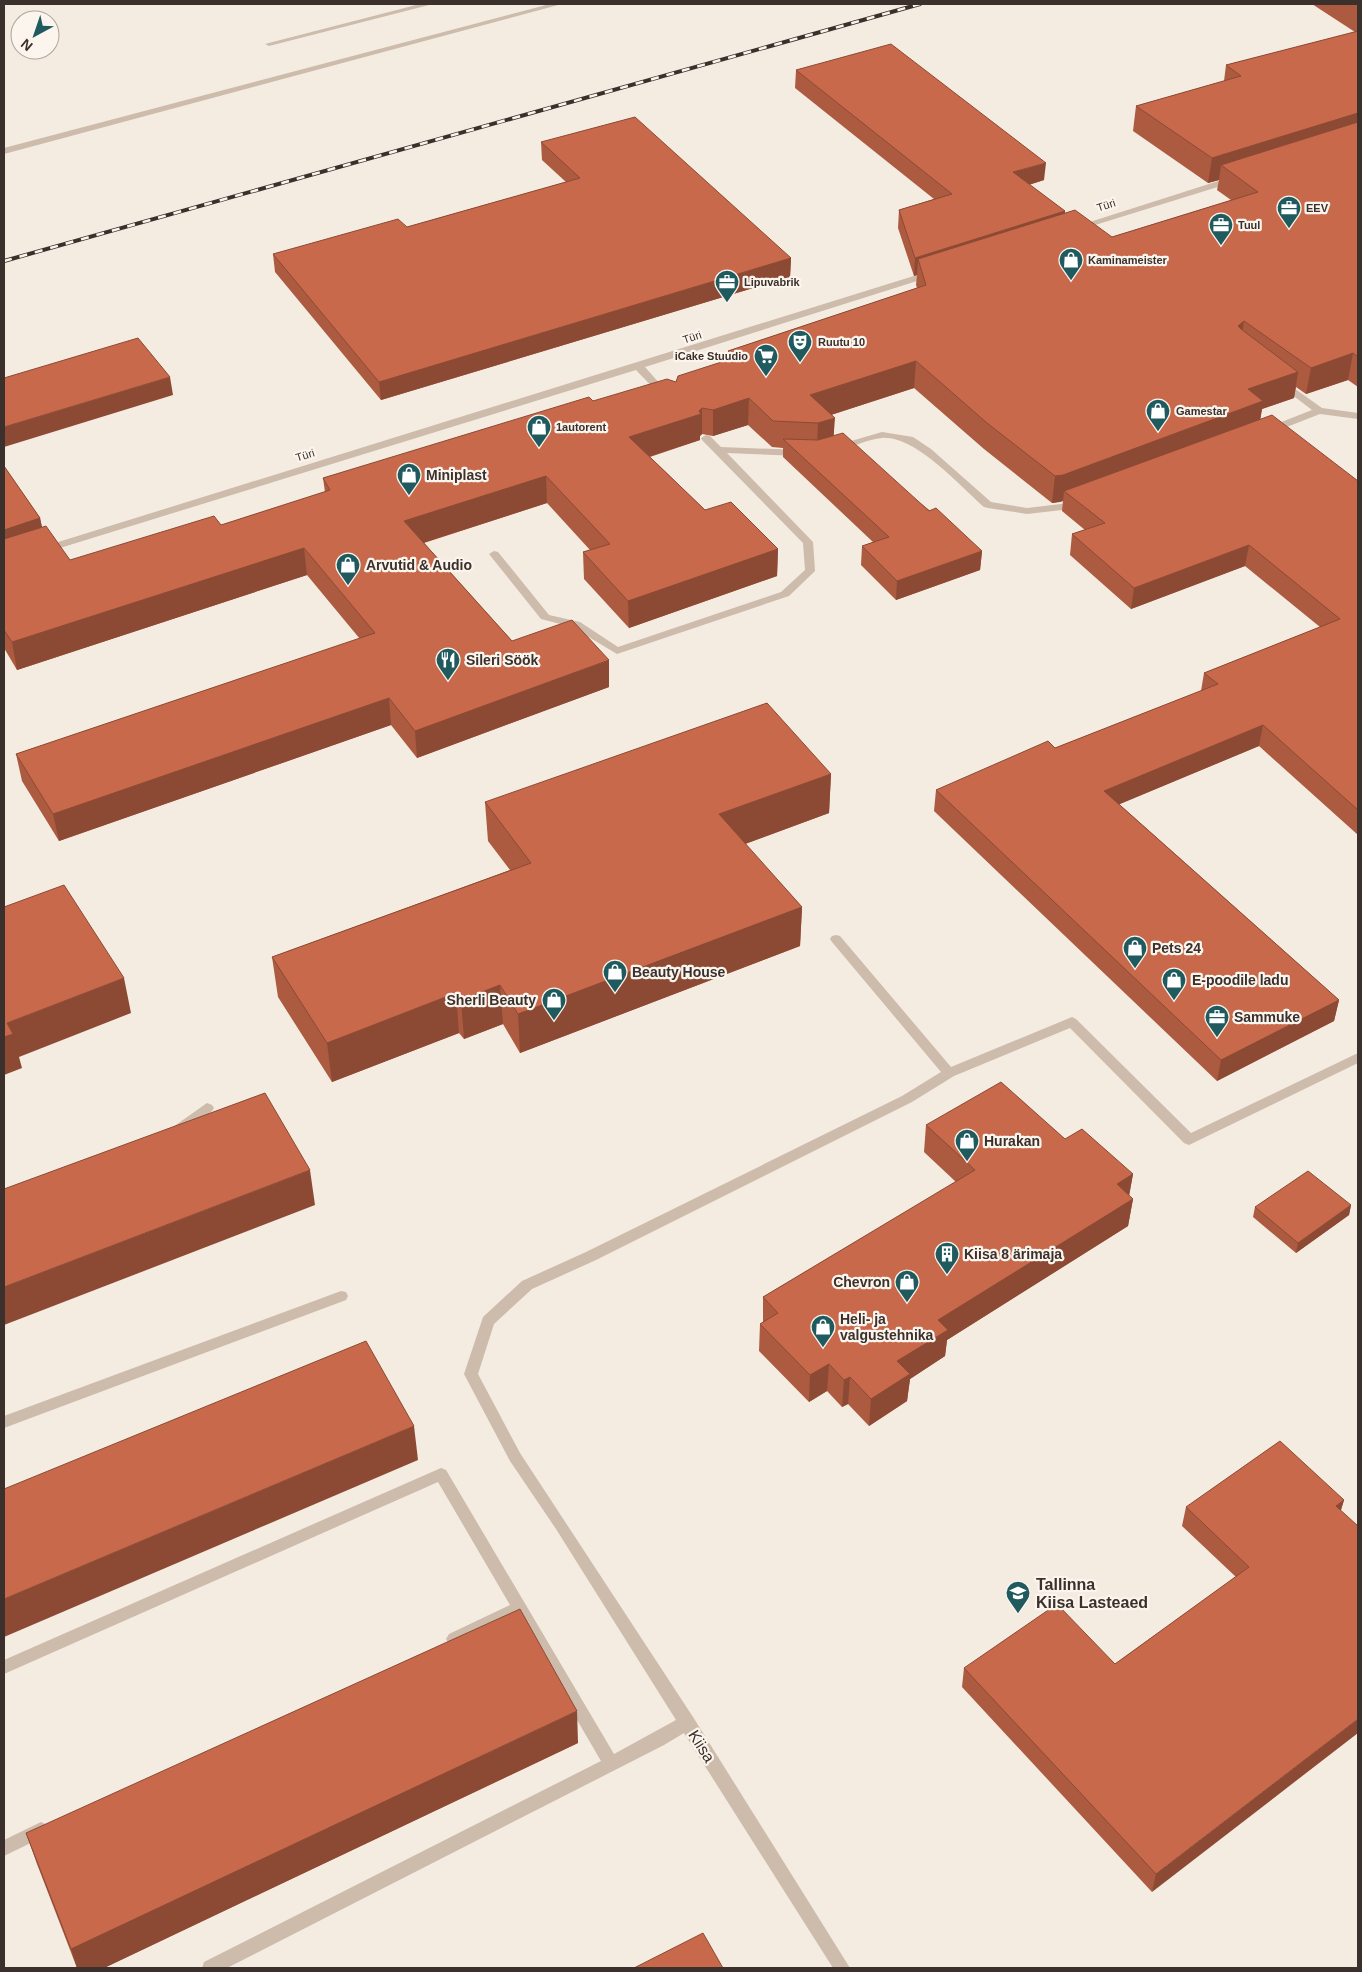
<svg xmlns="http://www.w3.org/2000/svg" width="1362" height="1972" font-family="Helvetica,sans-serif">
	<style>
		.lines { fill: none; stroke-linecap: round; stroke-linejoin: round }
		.minor { fill: #cdbbac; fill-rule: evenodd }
		.rail-casing { stroke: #3b302b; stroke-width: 4 }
		.rail { stroke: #fbf5ee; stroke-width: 2.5; stroke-dasharray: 8; stroke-linecap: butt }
		.wall { fill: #ac5a40 }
		.shaded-wall { fill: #8c4a34 }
		.building { fill: #c8694b; stroke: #8c4a34 }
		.labels { text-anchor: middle; stroke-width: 4.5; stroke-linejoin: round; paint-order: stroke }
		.far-street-label { font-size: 11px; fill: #3b302b; stroke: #fbf5ee }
		.far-poi-label { font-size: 11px; font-weight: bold; fill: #3b302b; stroke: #fbf5ee; text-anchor: start }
		.poi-label { font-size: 14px; font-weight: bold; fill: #3b302b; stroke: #fbf5ee; text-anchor: start }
		.near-poi-label { font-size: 16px; font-weight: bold; fill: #3b302b; stroke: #fbf5ee; text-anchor: start }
		.near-street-label { font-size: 16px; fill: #3b302b; stroke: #fbf5ee }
	</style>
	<rect width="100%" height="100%" fill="#f4ebe1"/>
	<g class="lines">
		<g class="minor">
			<polygon points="420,4 433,4 269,46 265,44"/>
			<polygon points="550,4 562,4 4,154 4,148"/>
			<polygon points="1234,176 1238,179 1237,181 1079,230 1071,228"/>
			<polygon points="933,270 936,271 936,275 645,367 668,393 668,397 662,397 636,370 47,552 43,553 38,550 39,548"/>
			<polygon points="1281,379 1322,408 1358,413 1358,419 1320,414 1274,432 1266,432 1266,428 1312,410 1278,384 1276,382"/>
			<path d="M882,432L913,437L931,449L991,502L1027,508L1061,504L1078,499L1083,502L1062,510L1027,514L988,508L984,507C960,486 915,435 882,438C868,439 852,447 838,451L833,448L834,446Z"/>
			<polygon points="706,435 710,436 721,447 799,450 804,453 799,456 727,453 813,542 815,571 789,596 617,654 572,627 541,619 489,554 494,551 498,552 549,615 580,622 618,647 781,592 805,570 803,543 702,440 701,438"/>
			<polygon points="836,935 840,936 951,1067 1072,1017 1076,1019 1191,1133 1358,1053 1358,1063 1189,1145 1184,1143 1070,1028 954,1076 912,1102 596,1260 532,1289 494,1324 478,1374 520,1453 693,1717 850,1968 833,1968 684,1733 664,1745 227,1968 202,1968 204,1962 601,1761 517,1617 459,1644 454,1646 449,1644 446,1639 449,1634 510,1605 438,1482 4,1674 4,1660 441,1468 446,1470 614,1754 676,1720 556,1529 510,1461 464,1374 483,1317 522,1281 586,1252 902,1096 941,1072 832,942 830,939 832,936"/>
			<polygon points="207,1103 212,1105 214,1108 212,1111 183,1133 173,1133 171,1130 173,1127"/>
			<polygon points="341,1291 346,1292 348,1296 346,1300 4,1428 4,1416"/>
			<polygon points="41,1822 47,1825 49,1830 47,1835 4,1856 4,1840"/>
		</g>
		<defs>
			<polyline id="rail" points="4,261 920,4"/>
		</defs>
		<use href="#rail" class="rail-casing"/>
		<use href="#rail" class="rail"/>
	</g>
	<g class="wall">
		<polygon points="1312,4 1358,4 1358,387 1348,380 1306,394 1296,387 1294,398 1262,409 1260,419 1358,481 1358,835 1259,746 1119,804 1339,1000 1334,1021 1217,1081 934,811 936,790 1055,748 1201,691 1204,673 1320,627 1245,566 1131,609 1070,555 1072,534 1085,530 1062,511 1063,501 1052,503 984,449 914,388 831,415 834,436 982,551 980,570 896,600 861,565 862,546 873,542 783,457 783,448 772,447 748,425 713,436 702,434 700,436 700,440 650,457 705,510 778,549 777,576 629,628 584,579 583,552 590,550 547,503 424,543 512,641 609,687 417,758 391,725 59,841 22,781 16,754 360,639 307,575 17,670 4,648 4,466 40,518 42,528 70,560 221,525 325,492 323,478 593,401 676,382 728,360 728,351 917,288 916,285 917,275 914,276 898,228 899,210 934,199 795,88 796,70 1044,180 1029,185 1065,211 1065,214 1112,237 1231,200 1217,190 1219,180 1208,183 1133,131 1136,106 1224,81 1226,65 1355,32"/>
		<polygon points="541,142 791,258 790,277 381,400 275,272 273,254 407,227 566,182 542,160"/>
		<polygon points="831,774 829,813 745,844 802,907 800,946 520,1053 503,1024 464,1039 459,1033 332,1082 278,997 272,957 510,870 488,841 485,802"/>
		<polygon points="926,1125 1065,1139 1133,1174 1129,1196 1133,1199 1128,1226 947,1340 945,1356 910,1379 907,1401 869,1426 848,1404 842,1407 827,1391 809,1402 759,1351 760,1324 763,1322 763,1297 956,1182 924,1152"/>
		<polygon points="1351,1205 1349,1215 1296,1253 1253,1217 1255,1207"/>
		<polygon points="1344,1500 1341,1510 1152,1892 962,1687 964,1668 1115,1664 1236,1577 1182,1526 1186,1507"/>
		<polygon points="578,1743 104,1968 77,1968 37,1864 26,1833"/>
	</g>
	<g class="shaded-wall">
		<polygon points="1358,113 1358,137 1221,165 1219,180 1208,183 1212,158"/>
		<polygon points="1046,163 1044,180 1011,190 1013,172"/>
		<polygon points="1065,211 1063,229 918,259 917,275 914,276 915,258"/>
		<polygon points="791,258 790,277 381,400 379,382"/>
		<polygon points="1244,321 1240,347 1238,326"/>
		<polygon points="1353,353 1348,380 1306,394 1311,368"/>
		<polygon points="916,361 914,388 809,422 810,395"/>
		<polygon points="1298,372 1294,398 1262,409 1259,428 1064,491 1063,501 1060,502 1052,503 1055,476 1248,389"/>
		<polygon points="170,377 173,395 4,447 4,427"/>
		<polygon points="749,398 748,425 713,436 713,410"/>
		<polygon points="702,408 702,434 700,436 700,440 629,463 629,437 699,411"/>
		<polygon points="835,418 833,444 817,449 818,423"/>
		<polygon points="546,476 547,503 407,548 404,521"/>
		<polygon points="40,518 46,545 4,558 4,530"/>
		<polygon points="1249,545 1245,566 1131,609 1134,588"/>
		<polygon points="304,548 307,575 17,670 12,642"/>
		<polygon points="778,549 777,576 629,628 628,601"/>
		<polygon points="982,551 980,570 896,600 897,581"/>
		<polygon points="609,660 609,687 417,758 415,731"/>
		<polygon points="389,698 391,725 59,841 53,814"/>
		<polygon points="1263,725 1259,746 1101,812 1104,791"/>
		<polygon points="831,774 829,813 718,854 719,814"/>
		<polygon points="802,907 800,946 520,1053 518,1014"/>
		<polygon points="124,978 131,1013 19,1057 22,1068 4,1075 4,1037 7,1023"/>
		<polygon points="500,985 503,1024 464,1039 461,1000"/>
		<polygon points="456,993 459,1033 332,1082 327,1043"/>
		<polygon points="1339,1000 1334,1021 1217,1081 1221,1060"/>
		<polygon points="310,1170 315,1205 4,1325 4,1287"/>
		<polygon points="1133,1174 1128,1201 1117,1184"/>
		<polygon points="1133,1199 1128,1226 947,1340 945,1356 910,1379 907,1401 869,1426 871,1399 897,1361 938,1320"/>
		<polygon points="1351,1205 1349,1215 1296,1253 1298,1243"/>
		<polygon points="829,1364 827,1391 809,1402 810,1375"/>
		<polygon points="850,1377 848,1404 842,1407 844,1380"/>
		<polygon points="414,1426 418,1460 4,1637 4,1599"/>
		<polygon points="1344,1500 1338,1519 1336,1506"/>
		<polygon points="577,1711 578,1743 104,1968 77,1968 71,1949"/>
		<polygon points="1358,1719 1358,1733 1152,1892 1156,1874"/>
	</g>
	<g class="building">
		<polygon points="1358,31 1358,113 1212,158 1136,106 1241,76 1226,65"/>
		<polygon points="891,44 1046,163 1013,172 1065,211 915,258 899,210 952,194 796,70"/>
		<polygon points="635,117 791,258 379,382 273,254 398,219 407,227 580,178 541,142"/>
		<polygon points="1358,122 1358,357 1353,353 1311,368 1244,321 1238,326 1241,329 1298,372 1248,389 1263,401 1063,475 1055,476 987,423 916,361 810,395 835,418 818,423 773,421 749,398 713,410 702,408 699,411 701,414 629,437 705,510 731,502 778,549 628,601 583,552 610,544 546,476 404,521 512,641 572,620 609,660 415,731 389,698 53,814 16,754 375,633 304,548 12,642 4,630 4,539 46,526 70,560 214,516 221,525 330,490 323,478 589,397 593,401 667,379 676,382 678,376 737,357 728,351 926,285 918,259 1075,210 1112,237 1258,192 1221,165"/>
		<polygon points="138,338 170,377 4,427 4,378"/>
		<polygon points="1272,415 1358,481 1358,810 1263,725 1104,791 1339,1000 1221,1060 936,790 1048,741 1055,748 1218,684 1204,673 1340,619 1249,545 1134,588 1072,534 1105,523 1064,491"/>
		<polygon points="843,433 929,511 936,508 982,551 897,581 862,546 889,537 783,439 818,440"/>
		<polygon points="4,466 40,518 4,530"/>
		<polygon points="767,703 831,774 719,814 802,907 518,1014 500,985 461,1000 456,993 327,1043 272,957 531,863 485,802"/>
		<polygon points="64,885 124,978 7,1023 13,1034 4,1037 4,907"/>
		<polygon points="1001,1082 1065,1139 1082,1129 1133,1174 1117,1184 1133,1199 938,1320 948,1330 897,1361 910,1374 871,1399 850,1377 844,1380 829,1364 810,1375 760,1324 778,1313 763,1297 975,1170 926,1125"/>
		<polygon points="265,1093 310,1170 4,1287 4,1189"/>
		<polygon points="1308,1171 1351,1205 1298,1243 1255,1207"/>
		<polygon points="366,1341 414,1426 4,1599 4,1489"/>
		<polygon points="1280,1441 1344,1500 1336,1506 1358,1526 1358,1719 1156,1874 964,1668 1057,1604 1115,1664 1249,1567 1186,1507"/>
		<polygon points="520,1609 577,1711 71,1949 26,1833"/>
		<polygon points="703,1933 723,1968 634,1968"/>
	</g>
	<defs>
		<symbol id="office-pin" viewBox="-11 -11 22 30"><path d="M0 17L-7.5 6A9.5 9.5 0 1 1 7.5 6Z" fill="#1f5a5e" stroke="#fbf5ee"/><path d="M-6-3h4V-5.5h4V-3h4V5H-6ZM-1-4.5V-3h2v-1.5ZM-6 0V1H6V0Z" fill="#fff"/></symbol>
		<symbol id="shop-pin" viewBox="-11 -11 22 30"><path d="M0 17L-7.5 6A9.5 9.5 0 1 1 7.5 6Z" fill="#1f5a5e" stroke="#fbf5ee"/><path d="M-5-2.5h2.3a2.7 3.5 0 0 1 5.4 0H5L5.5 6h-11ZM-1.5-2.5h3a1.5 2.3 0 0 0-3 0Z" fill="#fff"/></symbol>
		<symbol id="theatre-pin" viewBox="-11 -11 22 30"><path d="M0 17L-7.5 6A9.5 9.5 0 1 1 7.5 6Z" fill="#1f5a5e" stroke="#fbf5ee"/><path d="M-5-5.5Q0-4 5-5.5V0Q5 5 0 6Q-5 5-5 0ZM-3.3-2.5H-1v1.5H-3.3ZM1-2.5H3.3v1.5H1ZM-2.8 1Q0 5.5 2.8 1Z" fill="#fff"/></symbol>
		<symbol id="supermarket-pin" viewBox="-11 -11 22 30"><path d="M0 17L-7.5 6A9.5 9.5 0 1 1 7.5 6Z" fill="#1f5a5e" stroke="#fbf5ee"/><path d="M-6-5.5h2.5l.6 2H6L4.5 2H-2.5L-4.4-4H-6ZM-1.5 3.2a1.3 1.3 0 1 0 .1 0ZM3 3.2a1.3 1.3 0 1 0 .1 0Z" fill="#fff"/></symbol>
		<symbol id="restaurant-pin" viewBox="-11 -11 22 30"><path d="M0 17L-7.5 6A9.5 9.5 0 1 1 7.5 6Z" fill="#1f5a5e" stroke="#fbf5ee"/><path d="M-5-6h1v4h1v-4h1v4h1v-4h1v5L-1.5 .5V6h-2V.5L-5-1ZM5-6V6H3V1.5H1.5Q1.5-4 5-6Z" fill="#fff"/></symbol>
		<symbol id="building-pin" viewBox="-11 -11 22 30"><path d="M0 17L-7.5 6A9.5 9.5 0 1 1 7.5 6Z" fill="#1f5a5e" stroke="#fbf5ee"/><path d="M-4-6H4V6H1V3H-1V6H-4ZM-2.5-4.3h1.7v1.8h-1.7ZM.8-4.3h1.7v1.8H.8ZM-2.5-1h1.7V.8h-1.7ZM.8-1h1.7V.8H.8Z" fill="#fff"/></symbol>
		<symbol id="school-pin" viewBox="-11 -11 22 30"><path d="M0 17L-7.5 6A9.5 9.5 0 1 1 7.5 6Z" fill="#1f5a5e" stroke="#fbf5ee"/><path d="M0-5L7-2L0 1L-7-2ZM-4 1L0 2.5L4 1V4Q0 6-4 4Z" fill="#fff"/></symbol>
	</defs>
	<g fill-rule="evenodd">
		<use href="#office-pin" x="1275" y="194" width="28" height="38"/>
		<use href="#office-pin" x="1207" y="211" width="28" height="38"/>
		<use href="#shop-pin" x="1057" y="246" width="28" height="38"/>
		<use href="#office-pin" x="713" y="268" width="28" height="38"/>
		<use href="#theatre-pin" x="786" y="328" width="28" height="38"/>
		<use href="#supermarket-pin" x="752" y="342" width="28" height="38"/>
		<use href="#shop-pin" x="1144" y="397" width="28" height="38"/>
		<use href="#shop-pin" x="525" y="413" width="28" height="38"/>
		<use href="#shop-pin" x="395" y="461" width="28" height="38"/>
		<use href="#shop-pin" x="334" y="551" width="28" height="38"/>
		<use href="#restaurant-pin" x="434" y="646" width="28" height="38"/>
		<use href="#shop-pin" x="1121" y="934" width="28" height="38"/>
		<use href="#shop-pin" x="601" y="958" width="28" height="38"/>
		<use href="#shop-pin" x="1160" y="966" width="28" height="38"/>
		<use href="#shop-pin" x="540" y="986" width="28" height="38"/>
		<use href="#office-pin" x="1203" y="1003" width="28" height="38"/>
		<use href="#shop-pin" x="953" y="1127" width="28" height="38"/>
		<use href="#building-pin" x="933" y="1240" width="28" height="38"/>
		<use href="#shop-pin" x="893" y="1268" width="28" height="38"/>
		<use href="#shop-pin" x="809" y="1313" width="28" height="38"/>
		<use href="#school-pin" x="1004" y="1579" width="28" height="38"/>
	</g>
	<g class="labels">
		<g class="far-street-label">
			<text transform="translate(1106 205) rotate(-18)" y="4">Türi</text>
			<text transform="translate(692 337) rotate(-18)" y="4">Türi</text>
			<text transform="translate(305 455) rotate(-17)" y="4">Türi</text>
		</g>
		<g class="far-poi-label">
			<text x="1306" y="212">EEV</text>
			<text x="1238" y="229">Tuul</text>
			<text x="1088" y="264">Kaminameister</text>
			<text x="744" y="286">Lipuvabrik</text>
			<text x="818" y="346">Ruutu 10</text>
			<text x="748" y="360" text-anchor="end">iCake Stuudio</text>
			<text x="1176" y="415">Gamestar</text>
			<text x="556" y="431">1autorent</text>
		</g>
		<g class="poi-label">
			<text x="426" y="480">Miniplast</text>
			<text x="366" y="570">Arvutid &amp; Audio</text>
			<text x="466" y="665">Sileri Söök</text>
			<text x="1152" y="953">Pets 24</text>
			<text x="632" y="977">Beauty House</text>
			<text x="1192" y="985">E-poodile ladu</text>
			<text x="536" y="1005" text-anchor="end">Sherli Beauty</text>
			<text x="1234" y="1022">Sammuke</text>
			<text x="984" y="1146">Hurakan</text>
			<text x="964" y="1259">Kiisa 8 ärimaja</text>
			<text x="890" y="1287" text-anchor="end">Chevron</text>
			<text x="840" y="1324">Heli- ja<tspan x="840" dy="16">valgustehnika</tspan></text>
		</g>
		<g class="near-poi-label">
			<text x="1036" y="1590">Tallinna<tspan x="1036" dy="18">Kiisa Lasteaed</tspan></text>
		</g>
		<g class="near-street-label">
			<text transform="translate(702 1746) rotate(58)" y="6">Kiisa</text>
		</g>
	</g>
	<rect width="1362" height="1972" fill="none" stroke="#3b302b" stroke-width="10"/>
	<g transform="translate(35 35) rotate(220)"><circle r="24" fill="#fbf5ee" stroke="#aea6a0"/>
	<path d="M0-4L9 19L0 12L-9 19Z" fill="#1f5a5e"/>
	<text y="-8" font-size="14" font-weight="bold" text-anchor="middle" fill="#3b302b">N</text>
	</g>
</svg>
